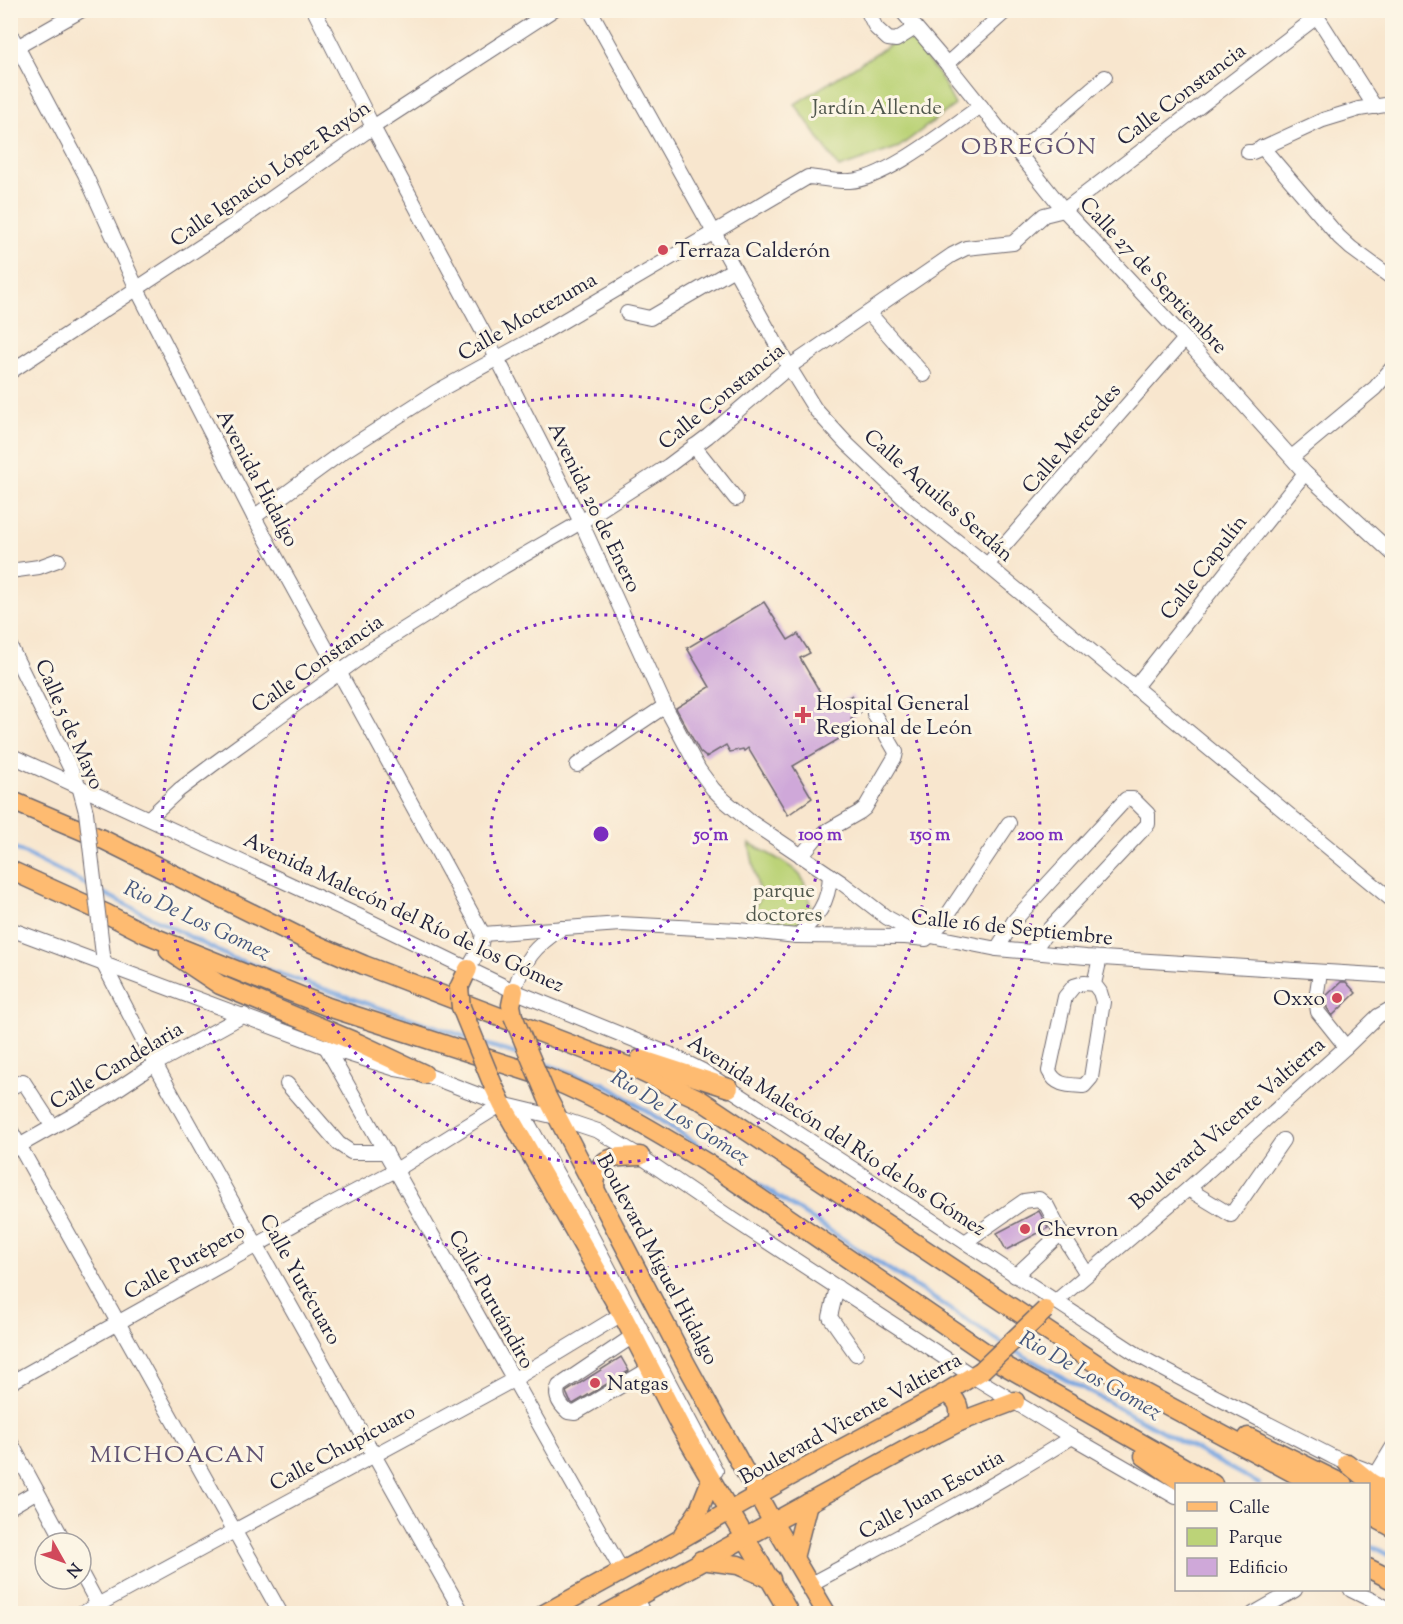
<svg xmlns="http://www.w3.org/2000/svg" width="1403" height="1624" font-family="'Sorts Mill Goudy',serif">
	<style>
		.green { fill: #bcd378; stroke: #6f7a5a; stroke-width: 1.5 }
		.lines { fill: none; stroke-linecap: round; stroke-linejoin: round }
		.stream { stroke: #77a5e0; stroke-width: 4.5 }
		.building { fill: #cfa8d9 }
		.minor-casing { stroke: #6d676e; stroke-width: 16 }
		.major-casing { stroke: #6d676e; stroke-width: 21 }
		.minor { stroke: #fff; stroke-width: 14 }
		.major { stroke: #febb71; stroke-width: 18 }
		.minor-bridge-casing { stroke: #6d676e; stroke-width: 16; stroke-linecap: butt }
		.major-bridge-casing { stroke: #6d676e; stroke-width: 21; stroke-linecap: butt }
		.minor-bridge { stroke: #fff; stroke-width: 14 }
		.major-bridge { stroke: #febb71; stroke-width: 18 }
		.ring { fill: none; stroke: #7b2cbf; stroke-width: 3; stroke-dasharray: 3 6 }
		.poi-dot { fill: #d1495b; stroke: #fcf5e5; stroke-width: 2 }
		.labels { text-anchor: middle; stroke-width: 6; stroke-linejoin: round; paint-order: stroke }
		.street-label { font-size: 21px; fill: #22223b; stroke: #fcf5e5 }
		.park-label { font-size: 21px; fill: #50574d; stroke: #fcf5e5 }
		.poi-label { font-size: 21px; fill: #22223b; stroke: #fcf5e5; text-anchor: start }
		.water-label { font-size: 22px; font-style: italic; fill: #44567d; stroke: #fcf5e5 }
		.quarter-label { font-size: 24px; letter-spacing: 1.5px; fill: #5f5172; stroke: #fcf5e5 }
		.centre { fill: #7b2cbf; stroke: #fcf5e5; stroke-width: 3 }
		.ring-label { font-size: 18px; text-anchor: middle; font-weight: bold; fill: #7b2cbf; stroke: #fcf5e5; stroke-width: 6; stroke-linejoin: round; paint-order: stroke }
	</style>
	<rect width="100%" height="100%" fill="#fcf5e5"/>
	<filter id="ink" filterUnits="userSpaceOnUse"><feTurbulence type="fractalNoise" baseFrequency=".0167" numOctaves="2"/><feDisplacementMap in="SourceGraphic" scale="12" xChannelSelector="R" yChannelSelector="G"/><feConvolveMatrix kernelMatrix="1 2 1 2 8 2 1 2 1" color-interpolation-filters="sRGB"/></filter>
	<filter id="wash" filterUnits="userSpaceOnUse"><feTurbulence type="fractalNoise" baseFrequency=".008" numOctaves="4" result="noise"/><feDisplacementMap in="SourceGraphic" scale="24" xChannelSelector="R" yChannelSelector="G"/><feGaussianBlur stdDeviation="1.35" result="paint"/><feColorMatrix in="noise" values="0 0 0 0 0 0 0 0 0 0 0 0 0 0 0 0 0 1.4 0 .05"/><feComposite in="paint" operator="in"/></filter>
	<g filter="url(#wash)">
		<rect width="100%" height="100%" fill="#f8e6ce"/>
		<g class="green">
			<polygon points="907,34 941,78 955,105 899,147 839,168 795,104"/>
			<path d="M749,843C761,850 795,866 802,878C807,887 809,900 811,910C796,931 788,929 765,923C759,922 751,923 745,923L760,898Z"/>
		</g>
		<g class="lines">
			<g class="stream">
				<polyline points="10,846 232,958 469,1038"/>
				<polyline points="482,1043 525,1057"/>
				<polyline points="539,1062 605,1084 1002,1343"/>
				<polyline points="1011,1349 1259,1484"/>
				<polyline points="1368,1544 1392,1557"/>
			</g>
		</g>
		<g id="blocks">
			<g class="building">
				<polygon points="764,602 788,640 798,634 810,653 800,658 830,709 852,695 862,711 851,719 856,729 793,766 812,798 788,815 748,748 744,751 743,749 730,752 726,745 706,757 700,752 676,708 710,687 687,648"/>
				<polygon points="1341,982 1346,982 1356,993 1332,1016 1327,1008 1325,997"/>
				<polygon points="1039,1211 1048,1228 1006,1250 997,1233"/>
				<polygon points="621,1357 629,1371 573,1404 570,1401 566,1392"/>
			</g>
		</g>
	</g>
	<g filter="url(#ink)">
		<use href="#blocks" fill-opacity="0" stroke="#6d676e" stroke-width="1.5"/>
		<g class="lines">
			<defs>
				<g id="minor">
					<polyline points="314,10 373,127 497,358 581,522 665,706 699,770 713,789 724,800 748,820 842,883 886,917 906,928 931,936 997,949 1086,957 1392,976"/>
					<polyline points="590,10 789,367 815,409 847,444 910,504 987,565 1392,900"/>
					<polyline points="867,10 876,28 888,39 896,40 915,28"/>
					<polyline points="901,10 947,64 1064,210 1185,339 1305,473 1392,553"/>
					<polyline points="1313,10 1375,107"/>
					<polyline points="10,33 85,174 137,289 254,517 483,934"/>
					<polyline points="10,51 82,10"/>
					<polyline points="947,64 1007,10"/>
					<polyline points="1262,147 1339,237 1351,248 1392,278"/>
					<polyline points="1018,152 1105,77"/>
					<polyline points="1248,152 1253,152 1323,120 1359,109 1392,104"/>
					<polyline points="627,313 650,318 734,269"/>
					<polyline points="869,313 924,375"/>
					<polyline points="10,372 235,224 373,127 553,10"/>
					<polyline points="694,446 736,499"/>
					<polyline points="1292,457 1375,388 1392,368"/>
					<path d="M254,517L341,453L436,392L529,341L808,177C821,178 837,182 850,181C886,179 950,127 981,106"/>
					<polyline points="987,565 1185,339"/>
					<polyline points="10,571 39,567 58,560"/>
					<polyline points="10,646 79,786 86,812"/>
					<polyline points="1135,687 1305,473"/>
					<path d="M10,755L361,917L514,991L669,1054L703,1071L1141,1357C1204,1392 1269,1424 1333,1457C1353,1466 1374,1471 1392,1482"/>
					<polyline points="577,765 665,706"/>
					<polyline points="149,818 179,790 215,763 369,651 503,567 581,522 668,466 708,436 789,367 952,255 966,248 1013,243 1044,215 1064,210 1318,16"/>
					<polyline points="825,832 860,812 865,808 895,757 896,752 874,714"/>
					<polyline points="801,856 815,839"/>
					<polyline points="10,929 326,1047 396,1069 424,1074 502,1104 556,1117 598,1131 640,1156 728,1216 974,1377 1072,1437 1176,1497"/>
					<polyline points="483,934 620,924 738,930 797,936 905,937 926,939 942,923 1009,823"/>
					<path d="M797,936C817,918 829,903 830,875"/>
					<polyline points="997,949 1014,921 1022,912 1126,799 1133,799 1148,814 1148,824 1050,928 1032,952"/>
					<polyline points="104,960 104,965 155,1064 463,1614"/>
					<polyline points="468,969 480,948 483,934"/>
					<polyline points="1320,972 1316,999 1318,1012 1346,1047"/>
					<path d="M1094,984L1084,983L1074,986L1065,997L1049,1071C1056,1086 1068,1085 1084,1086L1091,1078L1103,1002L1100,992L1094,984L1100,958"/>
					<path d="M514,991C524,959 534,947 562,928"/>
					<polyline points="326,1047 622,1571"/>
					<polyline points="287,1084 339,1144 351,1152 386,1152"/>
					<polyline points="10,1088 23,1081 53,1127"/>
					<polyline points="520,1109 582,1218 716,1471"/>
					<polyline points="10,1129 281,1614"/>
					<polyline points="10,1151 107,1096 155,1064 244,1015"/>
					<polyline points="1188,1189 1231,1215 1283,1140"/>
					<polyline points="965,1242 1024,1201 1039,1199 1047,1206 1061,1233 1087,1274"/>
					<polyline points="1015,1276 1061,1233"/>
					<polyline points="837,1287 830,1317 856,1354"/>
					<polyline points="1055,1302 1188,1189 1346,1047 1378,1016 1392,1008"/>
					<path d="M633,1336L559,1386C554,1396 560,1405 568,1412L575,1413L651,1368"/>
					<polyline points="10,1383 316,1212 396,1170 502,1104"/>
					<polyline points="10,1441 65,1543"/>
					<polyline points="1377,1473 1392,1448"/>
					<polyline points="10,1507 37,1491"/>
					<polyline points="81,1573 103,1614"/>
					<path d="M809,1585C898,1537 987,1491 1072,1437"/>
					<polyline points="1351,1590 1392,1610"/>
					<polyline points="635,1597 644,1614"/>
					<polyline points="81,1614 513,1380 622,1314"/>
					<polyline points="1253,1614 1295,1590"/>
				</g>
				<g id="major">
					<polyline points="10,800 104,840 310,942 364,965 635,1069 699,1099 1122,1381 1314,1484"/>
					<path d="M10,870L107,914L146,934L328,1007L545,1077C606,1101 664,1137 720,1171L1002,1364L1213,1484"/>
					<polyline points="169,951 220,985 358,1043 424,1074"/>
					<polyline points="459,988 468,969"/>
					<polyline points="513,1016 511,1005 514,991"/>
					<polyline points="640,1059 729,1088"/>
					<polyline points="493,1085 502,1104 622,1314 681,1428 790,1614"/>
					<polyline points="547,1097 685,1362 772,1521 827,1614"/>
					<path d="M595,1189C596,1155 612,1157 640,1156"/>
					<path d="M945,1393C959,1399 960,1408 959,1422"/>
					<polyline points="1248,1437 1343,1484"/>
					<polyline points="1144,1456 1184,1484"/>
					<polyline points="1347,1463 1370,1482 1392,1495"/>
					<polyline points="1368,1498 1392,1511"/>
					<polyline points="1368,1514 1392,1527"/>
					<polyline points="683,1534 699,1510 711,1480"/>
					<polyline points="794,1558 808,1503"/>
					<polyline points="701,1560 738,1565 771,1579"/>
					<polyline points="1368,1568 1392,1580"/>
					<polyline points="544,1614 670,1545 789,1477 945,1393 981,1371"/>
					<polyline points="606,1614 918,1443 959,1422 1015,1401"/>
				</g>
			</defs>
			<use href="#minor" class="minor-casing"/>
			<use href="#major" class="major-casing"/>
			<use href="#minor" class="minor"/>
			<use href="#major" class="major"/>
			<defs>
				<polyline id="minor-bridge" points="86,812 103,955"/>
				<g id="major-bridge">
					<polyline points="459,988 461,1007 493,1085"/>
					<polyline points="513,1016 547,1097"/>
					<polyline points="981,1371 1045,1310"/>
				</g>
			</defs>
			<use href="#minor-bridge" class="minor-bridge-casing"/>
			<use href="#major-bridge" class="major-bridge-casing"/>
			<use href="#minor-bridge" class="minor-bridge"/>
			<use href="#major-bridge" class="major-bridge"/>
		</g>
	</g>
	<g class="ring">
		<circle cx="601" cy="834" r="110"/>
		<circle cx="601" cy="834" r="219"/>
		<circle cx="601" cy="834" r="329"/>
		<circle cx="601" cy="834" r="439"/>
	</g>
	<g class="poi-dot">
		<circle cx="663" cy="250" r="6"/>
		<path d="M800 706h6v6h6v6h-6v6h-6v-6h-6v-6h6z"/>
		<circle cx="1337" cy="998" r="6"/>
		<circle cx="1025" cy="1229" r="6"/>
		<circle cx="595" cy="1383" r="6"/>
	</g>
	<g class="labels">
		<g class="street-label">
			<text transform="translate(1181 94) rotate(-37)" y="7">Calle Constancia</text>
			<text transform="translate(270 173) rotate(-35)" y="7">Calle Ignacio López Rayón</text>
			<text transform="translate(1154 275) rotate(47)" y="7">Calle 27 de Septiembre</text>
			<text transform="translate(527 316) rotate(-30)" y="7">Calle Moctezuma</text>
			<text transform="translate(721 396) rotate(-39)" y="7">Calle Constancia</text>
			<text transform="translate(1071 438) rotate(-49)" y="7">Calle Mercedes</text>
			<text transform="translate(258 478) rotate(62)" y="7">Avenida Hidalgo</text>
			<text transform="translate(939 495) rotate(41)" y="7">Calle Aquiles Serdán</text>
			<text transform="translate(595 507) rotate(64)" y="7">Avenida 20 de Enero</text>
			<text transform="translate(1203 567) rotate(-52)" y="7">Calle Capulín</text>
			<text transform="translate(317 663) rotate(-35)" y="7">Calle Constancia</text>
			<text transform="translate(70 724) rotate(66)" y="7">Calle 5 de Mayo</text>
			<text transform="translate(404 912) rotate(25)" y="7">Avenida Malecón del Río de los Gómez</text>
			<text transform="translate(1012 927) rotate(6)" y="7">Calle 16 de Septiembre</text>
			<text transform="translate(116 1065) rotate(-31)" y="7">Calle Candelaria</text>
			<text transform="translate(1227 1123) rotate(-41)" y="7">Boulevard Vicente Valtierra</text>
			<text transform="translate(837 1135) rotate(33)" y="7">Avenida Malecón del Río de los Gómez</text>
			<text transform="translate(658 1259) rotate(62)" y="7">Boulevard Miguel Hidalgo</text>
			<text transform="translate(184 1261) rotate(-29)" y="7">Calle Purépero</text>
			<text transform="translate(301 1279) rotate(61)" y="7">Calle Yurécuaro</text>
			<text transform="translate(492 1299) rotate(61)" y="7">Calle Puruándiro</text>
			<text transform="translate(850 1418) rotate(-29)" y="7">Boulevard Vicente Valtierra</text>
			<text transform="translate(342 1447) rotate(-28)" y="7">Calle Chupícuaro</text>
			<text transform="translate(931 1494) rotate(-29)" y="7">Calle Juan Escutia</text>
		</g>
		<g class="park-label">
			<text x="877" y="114">Jardín Allende</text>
			<text x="784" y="897">parque<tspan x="784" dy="24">doctores</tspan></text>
		</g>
		<g class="poi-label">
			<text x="675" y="257">Terraza Calderón</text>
			<text x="816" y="710">Hospital General<tspan x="816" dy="24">Regional de León</tspan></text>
			<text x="1325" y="1005" text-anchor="end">Oxxo</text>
			<text x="1037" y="1236">Chevron</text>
			<text x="607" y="1390">Natgas</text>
		</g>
		<g class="water-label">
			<text transform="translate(198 919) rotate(25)" y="8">Rio De Los Gomez</text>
			<text transform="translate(681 1116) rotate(32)" y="8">Rio De Los Gomez</text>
			<text transform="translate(1091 1374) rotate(29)" y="8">Rio De Los Gomez</text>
		</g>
		<g class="quarter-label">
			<text x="1029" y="154">OBREGÓN</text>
			<text x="178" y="1462">MICHOACAN</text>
		</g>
	</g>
	<circle cx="601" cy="834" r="9" class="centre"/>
	<g class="ring-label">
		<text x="711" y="840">50 m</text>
		<text x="820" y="840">100 m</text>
		<text x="930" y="840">150 m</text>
		<text x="1040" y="840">200 m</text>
	</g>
	<rect width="1403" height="1624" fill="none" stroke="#fcf5e5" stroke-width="36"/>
	<rect x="1175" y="1483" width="195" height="108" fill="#fcf5e5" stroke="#a5a1a1" stroke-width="1.5"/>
	<rect x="1187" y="1502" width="30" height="9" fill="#febb71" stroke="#a5a1a1" stroke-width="1.5"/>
	<text x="1229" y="1513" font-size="18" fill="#22223b">Calle</text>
	<rect x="1187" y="1528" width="30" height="18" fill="#bcd378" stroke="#a5a1a1" stroke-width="1.5"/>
	<text x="1229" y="1543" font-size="18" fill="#22223b">Parque</text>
	<rect x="1187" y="1558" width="30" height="18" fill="#cfa8d9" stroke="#a5a1a1" stroke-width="1.5"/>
	<text x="1229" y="1573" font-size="18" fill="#22223b">Edificio</text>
	<g transform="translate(63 1561) rotate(130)"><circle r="28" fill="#fcf5e5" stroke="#a5a1a1" stroke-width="1.5"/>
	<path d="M0-4.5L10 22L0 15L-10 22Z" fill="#d1495b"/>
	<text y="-9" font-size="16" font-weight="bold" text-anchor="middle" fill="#22223b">N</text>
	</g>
</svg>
